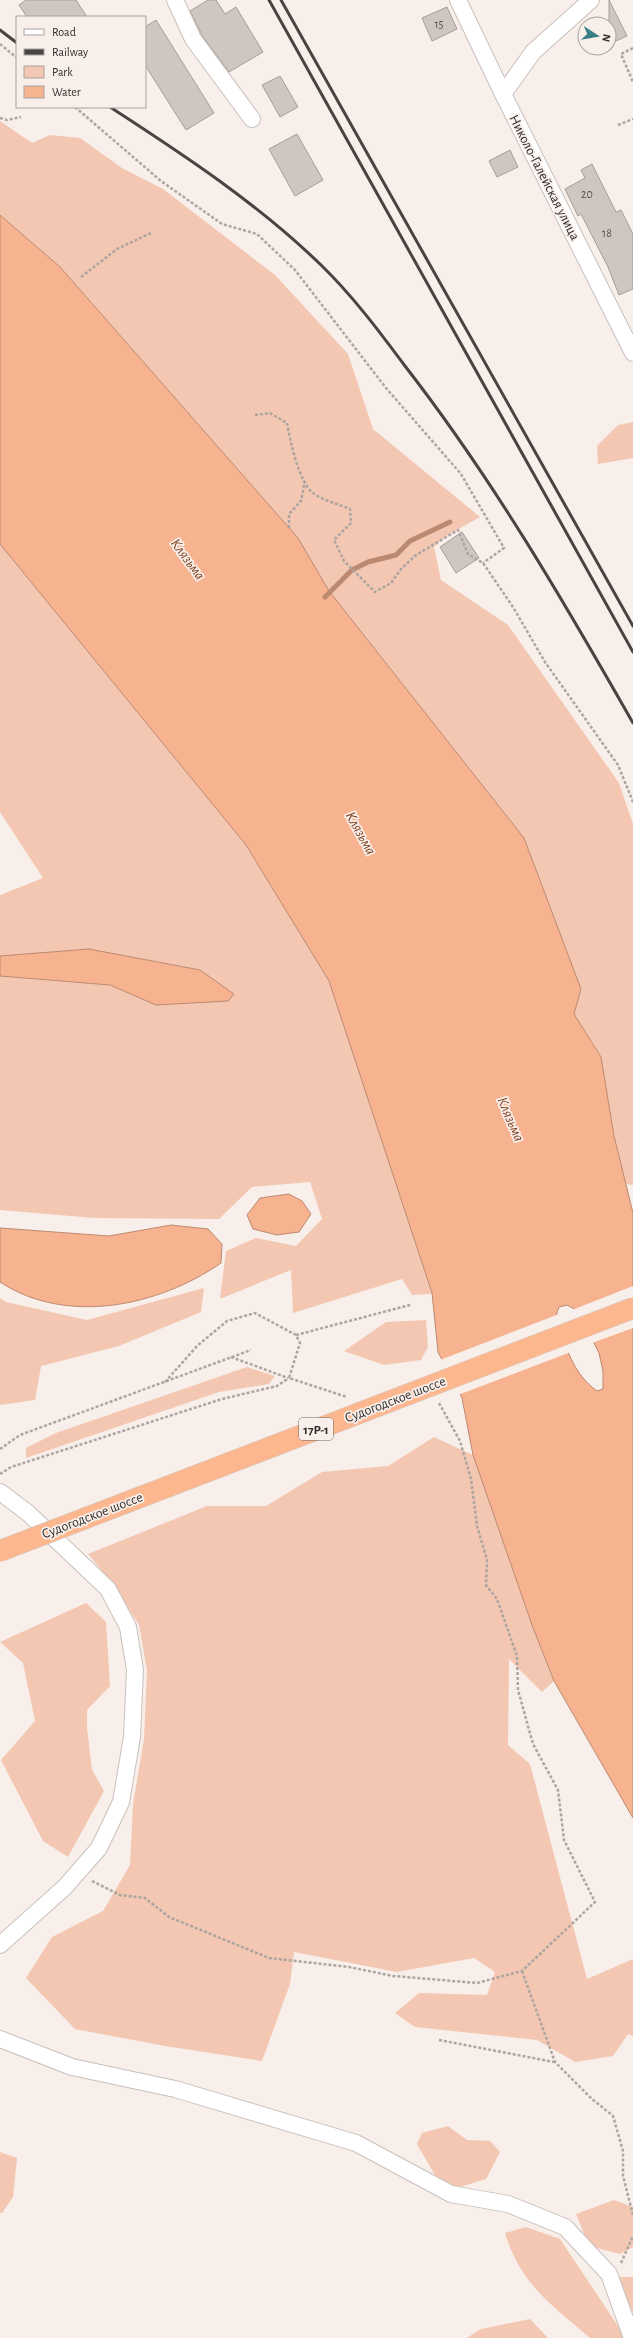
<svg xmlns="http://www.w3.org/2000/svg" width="633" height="2338" font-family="'Alegreya Sans',sans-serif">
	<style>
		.green { fill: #f3c7b1 }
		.water { fill: #f7b28f; stroke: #bb8a71; fill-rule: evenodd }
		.pier { fill: #f8efeb }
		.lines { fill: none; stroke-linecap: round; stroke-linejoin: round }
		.stream { stroke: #bb8a71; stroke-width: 5 }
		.building { fill: #cec6c1; stroke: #a59d99 }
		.minor-casing { stroke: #c8c0bc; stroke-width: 18 }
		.path { stroke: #aca5a2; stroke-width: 2.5; stroke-dasharray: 3 2; stroke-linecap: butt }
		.minor { stroke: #fff; stroke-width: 16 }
		.rail { stroke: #484442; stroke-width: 3 }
		.major-bridge-casing { stroke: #cdcccc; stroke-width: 22; stroke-linecap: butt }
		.major-bridge { stroke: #fdb78f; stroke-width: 21 }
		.labels { text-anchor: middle; stroke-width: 3.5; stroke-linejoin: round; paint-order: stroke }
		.number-label { font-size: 12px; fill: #575250 }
		.shield { fill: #f8efeb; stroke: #6b6664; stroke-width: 1 }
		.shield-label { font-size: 13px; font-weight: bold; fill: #2f2c2a }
		.street-label { font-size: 14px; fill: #2f2c2a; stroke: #f8efeb }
		.water-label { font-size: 15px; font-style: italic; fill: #7e3f1b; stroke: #f8efeb }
	</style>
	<rect width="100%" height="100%" fill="#f8efeb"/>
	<g class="green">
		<polygon points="0,121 32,143 50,135 80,138 122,168 163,189 275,275 348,354 373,429 480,517 446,536 434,547 441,580 508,625 619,783 633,824 633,1185 626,1184 614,1136 601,1057 574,1014 581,989 524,838 329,591 298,538 60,267 0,215"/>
		<polygon points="633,422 633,458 598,464 597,446 618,425"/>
		<polygon points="0,544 246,845 329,981 432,1294 412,1295 402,1279 293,1313 291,1270 220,1299 226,1251 256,1238 296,1246 322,1219 310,1182 252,1187 219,1219 94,1218 0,1210 0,976 110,985 156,1005 200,970 89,949 0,956 0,895 43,878 0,812"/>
		<polygon points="204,1288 201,1312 119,1346 41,1366 35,1400 0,1405 0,1298 6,1302 87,1320"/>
		<polygon points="426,1320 428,1347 421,1360 384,1365 344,1351 386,1322"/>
		<polygon points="247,1367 275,1376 269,1384 219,1392 26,1458 26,1448 56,1433"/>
		<polygon points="434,1437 473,1455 532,1625 554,1681 542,1692 509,1659 508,1745 530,1764 587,1979 633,1959 633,2036 628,2034 613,2056 575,2062 537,2040 415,2027 395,2013 419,1993 487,1995 495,1972 474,1958 397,1972 294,1952 290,1984 262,2061 165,2046 75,2029 26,1978 52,1937 103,1911 130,1865 133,1804 144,1739 147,1671 139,1625 113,1584 88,1554 207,1506 266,1506 322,1472 388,1466"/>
		<polygon points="86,1603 106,1622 110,1686 87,1710 87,1727 92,1770 104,1791 68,1857 43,1841 1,1760 35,1721 23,1663 0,1642"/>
		<polygon points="448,2126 467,2140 490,2141 500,2152 486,2179 460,2187 439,2182 417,2144 422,2133"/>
		<polygon points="0,2152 17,2158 13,2197 2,2213 0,2213"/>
		<polygon points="614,2200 633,2207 633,2247 620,2254 589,2246 576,2214"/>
		<path d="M526,2227L560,2239L620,2329L633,2326V2338H590C551,2304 521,2285 505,2233Z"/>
		<polygon points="617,2277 633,2277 633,2313"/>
		<polygon points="530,2319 548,2338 467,2338 481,2329"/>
	</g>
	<g class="water">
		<path d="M0,215L60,267L298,538L329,591L524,838L581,989L574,1014L601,1057L614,1136L633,1213V1818L554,1681L532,1625L473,1455L462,1398L438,1352L432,1293L329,981L246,845L0,544ZM567,1305L578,1311L599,1353L603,1371V1389L597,1391C572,1373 567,1347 555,1319L559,1307Z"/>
		<polygon points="89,949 200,970 234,994 228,1001 156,1005 110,985 0,976 0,956"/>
		<polygon points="289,1194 302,1201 311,1214 299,1232 277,1235 253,1229 247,1215 260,1198"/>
		<path d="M171,1225L208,1229L222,1244L221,1263C159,1306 67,1326 0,1282V1228L109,1236Z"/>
	</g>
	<g class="pier">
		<polygon points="633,1286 633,1328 592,1343 577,1312 572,1310"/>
		<polygon points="559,1314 557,1319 571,1352 458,1395 440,1360"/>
	</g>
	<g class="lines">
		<polyline class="stream" points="325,597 352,570 368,562 396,555 410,541 450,522"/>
	</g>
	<g class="building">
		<polygon points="26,0 76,0 87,17 27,17 19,5"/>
		<polygon points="208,0 216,0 225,14 236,7 263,52 229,72 203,37 190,11"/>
		<polygon points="609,0 627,36 609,44"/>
		<polygon points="447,7 457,29 432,41 422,18"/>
		<polygon points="156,20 214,113 186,130 145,65 145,27"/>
		<polygon points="280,76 298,107 280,117 262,85"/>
		<polygon points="297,134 323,180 295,196 269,149"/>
		<polygon points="510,150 518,167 497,177 489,161"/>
		<polygon points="592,164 616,212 621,210 633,234 633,289 619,295 608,267 581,214 578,216 565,189 585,178 581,170"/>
		<polygon points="462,532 479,558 456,573 440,547"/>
	</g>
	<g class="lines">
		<defs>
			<g id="minor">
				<polyline points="175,0 193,39 252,119"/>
				<polyline points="458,0 503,94 633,353"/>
				<polyline points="503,94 533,52 591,0"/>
				<polyline points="0,1492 28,1513 108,1589 128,1627 135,1670 132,1737 121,1802 99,1848 65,1887 0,1945"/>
				<polyline points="0,2039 72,2067 175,2089 356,2143 451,2194 508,2204 565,2227 609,2274 632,2338"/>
			</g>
		</defs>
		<use href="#minor" class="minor-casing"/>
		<g class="path">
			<polyline points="0,44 17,58"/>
			<polyline points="633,48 621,54 633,82"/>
			<polyline points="75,107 161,181 222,224 257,234 295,270 386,388 461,474 504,548 483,563"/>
			<polyline points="0,118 7,120 21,117"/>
			<polyline points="618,125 633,119"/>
			<polyline points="81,277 117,249 151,233"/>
			<path d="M255,415L270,413L287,423C290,440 299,483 313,493C322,500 338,504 350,509L351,523L334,540L344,561L375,592L391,583L401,569L416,555L458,530L468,554L483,563L513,607L545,662L618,765L633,802"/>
			<polyline points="289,528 289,514 301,501 305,481"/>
			<polyline points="296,1335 410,1305"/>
			<polyline points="231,1357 288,1378"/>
			<polyline points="165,1382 197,1346 227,1321 255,1313 296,1335 300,1343 289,1378 347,1397"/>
			<polyline points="0,1449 20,1435 251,1350"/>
			<polyline points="0,1474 11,1467 222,1399 277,1386 289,1378"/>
			<polyline points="92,1881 120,1895 145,1898 169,1917 269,1958 349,1967 393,1976 477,1983 522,1971 595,1902 564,1840 558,1790 533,1744 518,1690 517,1656 497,1599 486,1585 487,1560 477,1526 471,1479 460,1441 439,1403"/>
			<polyline points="522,1971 555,2062 592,2099 613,2116 623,2151 623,2176 633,2215"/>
			<polyline points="439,2040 554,2062"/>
			<polyline points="621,2263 633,2236"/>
		</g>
		<use href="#minor" class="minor"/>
		<g class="rail">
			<polyline points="269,0 633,652"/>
			<polyline points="281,0 633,626"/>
			<polyline points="0,30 17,43"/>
			<path d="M110,107C184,155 257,203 321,265C352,295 379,331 405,366C492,478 563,600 633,723"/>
		</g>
		<defs>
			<polyline id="major-bridge" points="0,1551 633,1308"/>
		</defs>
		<use href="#major-bridge" class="major-bridge-casing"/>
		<use href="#major-bridge" class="major-bridge"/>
	</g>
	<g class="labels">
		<g class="number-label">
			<text x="439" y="28">15</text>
			<text x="587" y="198">20</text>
			<text x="607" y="237">18</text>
		</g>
		<rect class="shield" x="299" y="1418" width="34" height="22" rx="3"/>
		<g class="shield-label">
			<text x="316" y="1434">17Р-1</text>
		</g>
		<g class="street-label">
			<text transform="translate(545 177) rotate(63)" y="5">Николо-Галейская улица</text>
			<text transform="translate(395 1399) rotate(-21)" y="5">Судогодское шоссе</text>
			<text transform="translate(92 1515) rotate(-21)" y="5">Судогодское шоссе</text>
		</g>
		<g class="water-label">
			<text transform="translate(188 559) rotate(54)" y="5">Клязьма</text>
			<text transform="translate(361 833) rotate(61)" y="5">Клязьма</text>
			<text transform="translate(511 1119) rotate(67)" y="5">Клязьма</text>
		</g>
	</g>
	<rect x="16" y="16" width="130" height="92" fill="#f8efeb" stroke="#a8a19e"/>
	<rect x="24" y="29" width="20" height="6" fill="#ffffff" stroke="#a8a19e"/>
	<text x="52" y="36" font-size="12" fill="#2f2c2a">Road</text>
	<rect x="24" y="49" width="20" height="6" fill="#484442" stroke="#a8a19e"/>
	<text x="52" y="56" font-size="12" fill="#2f2c2a">Railway</text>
	<rect x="24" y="66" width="20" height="12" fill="#f3c7b1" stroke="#a8a19e"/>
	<text x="52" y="76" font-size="12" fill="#2f2c2a">Park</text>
	<rect x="24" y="86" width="20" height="12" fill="#f7b28f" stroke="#a8a19e"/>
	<text x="52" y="96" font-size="12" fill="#2f2c2a">Water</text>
	<g transform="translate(597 36) rotate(102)"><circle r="19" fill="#f8efeb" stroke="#a8a19e"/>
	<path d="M0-3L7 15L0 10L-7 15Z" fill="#388083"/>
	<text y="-6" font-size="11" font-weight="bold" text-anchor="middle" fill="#2f2c2a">N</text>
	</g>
</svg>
